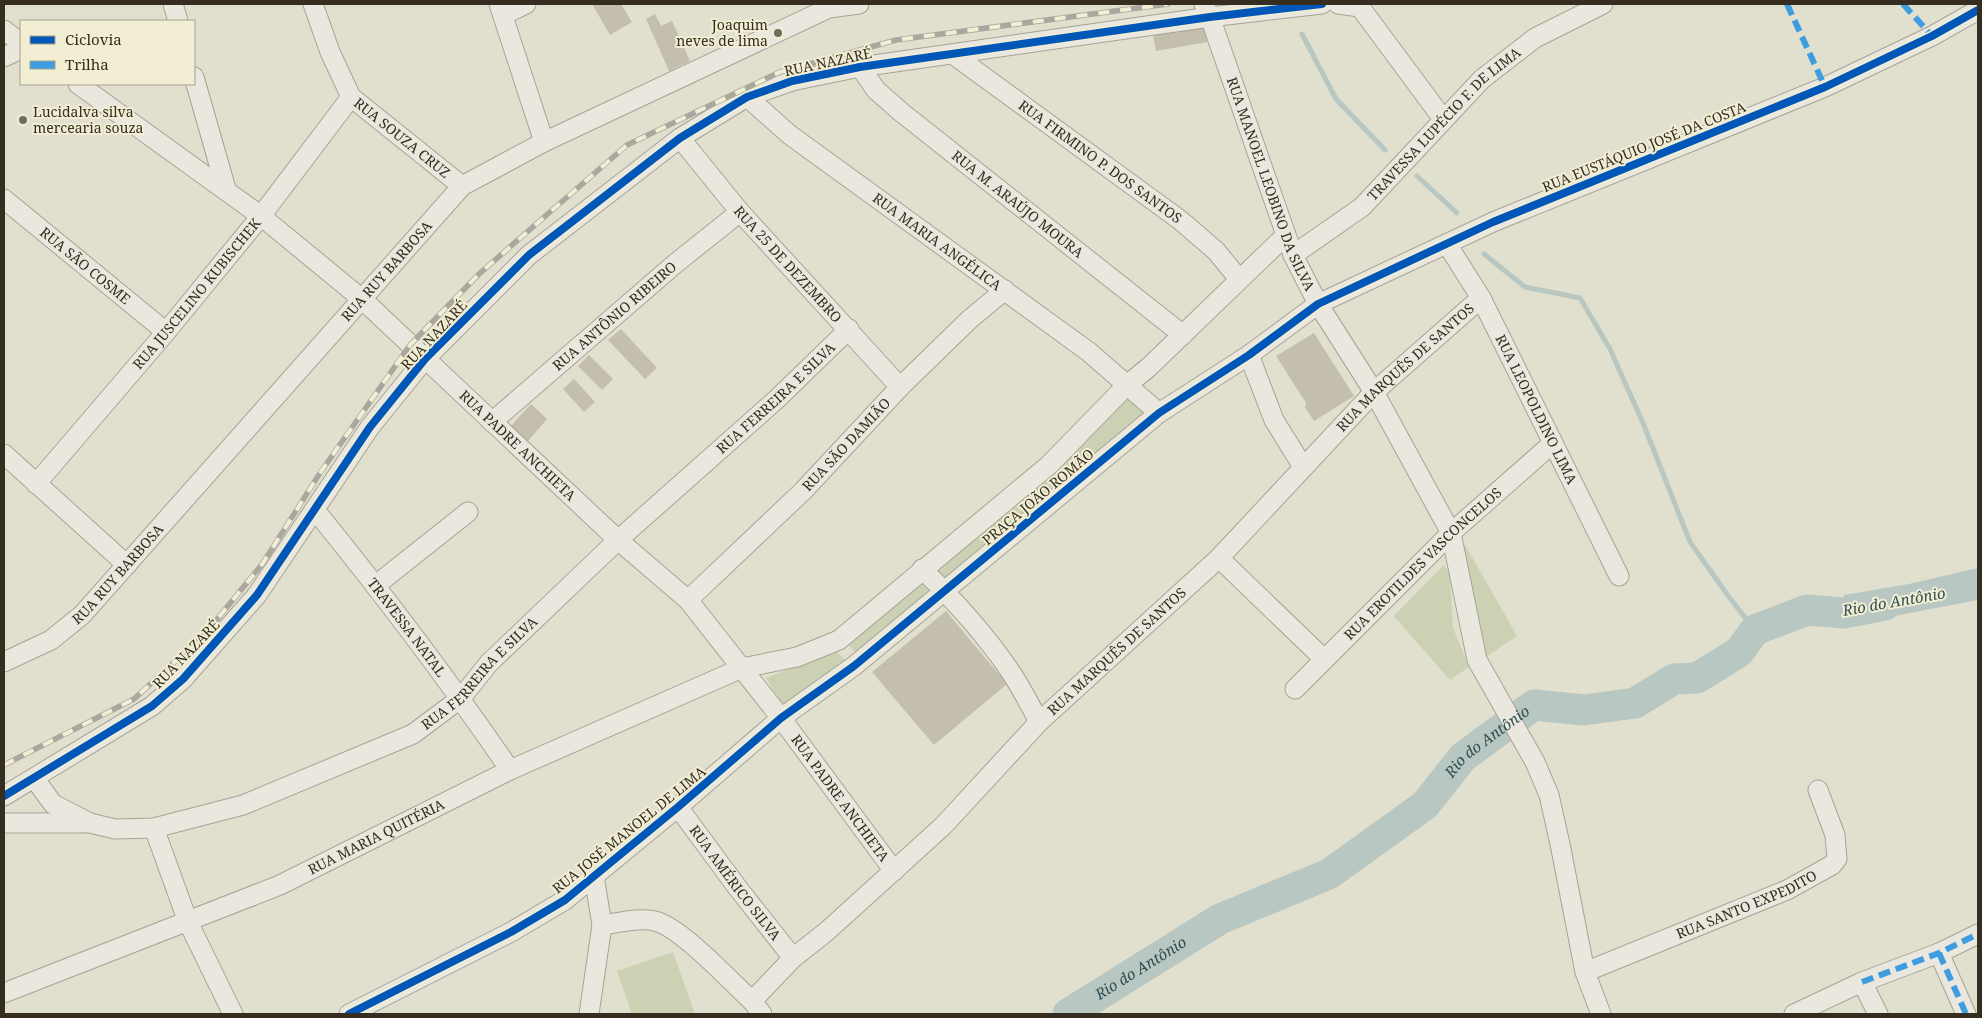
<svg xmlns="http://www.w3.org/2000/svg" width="1982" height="1018" font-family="'Noto Serif',serif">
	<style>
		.green { fill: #cbd1b2 }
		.water { fill: #b8c7c1 }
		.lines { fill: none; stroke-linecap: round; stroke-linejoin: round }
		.stream { stroke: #b8c7c1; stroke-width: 5 }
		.river { stroke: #b8c7c1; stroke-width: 31 }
		.building { fill: #c4beaf }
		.minor-casing { stroke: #a6a396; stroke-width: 21 }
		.minor { stroke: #eae8de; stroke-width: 19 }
		.rail-casing { stroke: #aaa89e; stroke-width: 5.5 }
		.rail { stroke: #f1eed4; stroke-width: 4; stroke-dasharray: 11; stroke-linecap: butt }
		.quiet { stroke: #3e9de0; stroke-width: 6; stroke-dasharray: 12 6; stroke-linecap: butt }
		.cycleway-casing { stroke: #f1eed4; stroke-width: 11 }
		.cycleway { stroke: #0057b8; stroke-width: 8 }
		.poi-dot { fill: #716b5d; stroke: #f1eed4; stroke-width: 2 }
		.labels { text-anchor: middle; stroke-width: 4; stroke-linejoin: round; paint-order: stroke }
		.poi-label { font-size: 14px; fill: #342d20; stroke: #f1eed4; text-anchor: end }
		.street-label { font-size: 14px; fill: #342d20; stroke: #f1eed4 }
		.water-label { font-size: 15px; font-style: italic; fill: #304e52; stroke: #f1eed4 }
	</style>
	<rect width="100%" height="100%" fill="#e1dfce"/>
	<g class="green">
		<polygon points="1131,394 1149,416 1070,477 1059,462"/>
		<polygon points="1048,474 1061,488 947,582 935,570"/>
		<polygon points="1465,545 1517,636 1481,660 1461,548"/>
		<polygon points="1444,565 1450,575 1453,628 1469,667 1450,680 1394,616"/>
		<polygon points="921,580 934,590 857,654 848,644"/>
		<polygon points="836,651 847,662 783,706 766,678"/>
		<polygon points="673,952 695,1014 632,1014 617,971"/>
	</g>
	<polygon class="water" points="1978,568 1978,600 1847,625 1844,613 1844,595 1909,584"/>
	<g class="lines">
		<g class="stream">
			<polyline points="1302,34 1336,99 1385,150"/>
			<polyline points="1417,176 1457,213"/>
			<polyline points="1484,254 1525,287 1580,298 1610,349 1643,423 1690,542 1729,597 1755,630"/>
		</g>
		<path class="river" id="s1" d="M1068,1014L1220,919L1329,874L1425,805L1463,757L1534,705L1584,710L1635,703L1674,679L1697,678L1739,652L1755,630L1807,610L1844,613L1885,605"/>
	</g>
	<g class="building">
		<polygon points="592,4 621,4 632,22 610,35"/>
		<polygon points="655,14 661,26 672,21 690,61 669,71 646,19"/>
		<polygon points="1204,25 1207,42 1156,51 1153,34"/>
		<polygon points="621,329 657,368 645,379 608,340"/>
		<polygon points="1314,333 1354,396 1314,421 1305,407 1306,403 1276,356"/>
		<polygon points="589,355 613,379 602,390 578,366"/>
		<polygon points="574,379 595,402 584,412 563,389"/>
		<polygon points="531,404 547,419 528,441 511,426"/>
		<polygon points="946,611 1007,684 934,745 872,672"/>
	</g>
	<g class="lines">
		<defs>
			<g id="minor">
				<polyline points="173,4 178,21"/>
				<path id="s2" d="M313,4L330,52L351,97L462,186"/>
				<polyline points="499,4 544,142"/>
				<path id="s3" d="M1204,4L1210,17L1293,255L1318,304L1374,392L1451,533L1477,660L1535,762L1549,795L1560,844L1585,972L1601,1014"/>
				<polyline points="1338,4 1360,7 1443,119"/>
				<polyline points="503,15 526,4"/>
				<polyline points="4,30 21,43"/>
				<path id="s4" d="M954,55L1180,220L1216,251L1239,279"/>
				<polyline points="4,57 21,49"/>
				<path id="s5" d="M860,67L876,90L901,112L1183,335"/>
				<polyline points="194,77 226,189"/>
				<path id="s6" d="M78,84L261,216L363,300L618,540L688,600L781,718L894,871"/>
				<path id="s7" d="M747,97L790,135L1089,352L1159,413"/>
				<path id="s8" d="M680,138L740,212L900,387"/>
				<path id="s9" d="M4,199L166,332"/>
				<path id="s10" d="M1447,244L1481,298L1619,576"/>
				<path id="s11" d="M1293,255L1362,207L1482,79L1535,38L1603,4"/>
				<polyline points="1249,355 1274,420 1303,467"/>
				<path id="s12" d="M492,422L676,263L740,212"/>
				<polyline points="4,454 127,565"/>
				<path id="s13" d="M36,484L166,332L261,216L351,97"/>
				<path id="s14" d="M315,510C384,595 449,681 510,770"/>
				<polyline points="1219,558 1324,659"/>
				<path d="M922,569C954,600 985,634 1010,671C1021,687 1030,705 1039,722"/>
				<polyline points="376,585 468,512"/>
				<path id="s15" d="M688,600L803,491L900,387L970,319L1005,290"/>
				<path id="s16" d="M4,662L51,640L82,615L462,186L544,142L829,8L859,4"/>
				<path id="s17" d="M1295,689L1451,533L1553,443"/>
				<path id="s18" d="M34,778L53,804L90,823L115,829L154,828L243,805L413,734L461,698L489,663L618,540L778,398L849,329"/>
				<polyline points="4,796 152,706 183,679 257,595 370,427 425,359 529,255 680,138 747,97 792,81 860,67 1210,17 1322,4"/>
				<path id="s19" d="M678,807L737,887L793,958"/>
				<polyline points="4,823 85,823"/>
				<polyline points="154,828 188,922 233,1014"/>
				<path d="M602,925C618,923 639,917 655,921C682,928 730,981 752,1001L762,1014"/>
				<polyline points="1939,953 1966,1014"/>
				<path id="s20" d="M1585,972L1787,890L1832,865L1837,859L1835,835L1818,790"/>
				<polyline points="1862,982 1878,1014"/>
				<path id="s21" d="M4,993L280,885L510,770L742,668L797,657L839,640L1049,465L1127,385L1149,367L1285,236"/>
				<path id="s22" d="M752,1001L793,958L826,932L943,826L1039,722L1219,558L1374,392L1481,298"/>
				<polyline points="349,1014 511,932 565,900 678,807 781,718 854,666 1159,413 1249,355 1318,304 1493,222 1825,87 1932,36 1978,10"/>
				<polyline points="589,1014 602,925 594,876"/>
				<polyline points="1794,1014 1862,982 1939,953 1978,934"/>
			</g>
		</defs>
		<use href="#minor" class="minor-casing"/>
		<use href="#minor" class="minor"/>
		<defs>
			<polyline id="rail" points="4,765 134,699 205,634 263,563 320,473 410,345 479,274 627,145 780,72 896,40 1168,4"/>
		</defs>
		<use href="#rail" class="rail-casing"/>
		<use href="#rail" class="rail"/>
		<g class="quiet">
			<polyline points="1787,4 1825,87"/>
			<polyline points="1903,4 1932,36"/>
			<polyline points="1939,953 1966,1014"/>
			<polyline points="1862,982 1939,953 1978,934"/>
		</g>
		<defs>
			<g id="cycleway">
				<polyline points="4,796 152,706 183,679 257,595 370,427 425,359 529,255 680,138 747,97 792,81 860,67 1210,17 1322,4"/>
				<polyline points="349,1014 511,932 565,900 678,807 781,718 854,666 1159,413 1249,355 1318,304 1493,222 1825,87 1932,36 1978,10"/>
			</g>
		</defs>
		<use href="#cycleway" class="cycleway-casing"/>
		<use href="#cycleway" class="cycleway"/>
	</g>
	<g class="poi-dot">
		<circle cx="778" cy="33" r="5"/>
		<circle cx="23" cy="120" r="5"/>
	</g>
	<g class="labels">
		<g class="poi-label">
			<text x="768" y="30">Joaquim<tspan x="768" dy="16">neves de lima</tspan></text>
			<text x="33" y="117" text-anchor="start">Lucidalva silva<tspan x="33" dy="16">mercearia souza</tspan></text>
		</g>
		<g class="street-label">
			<text transform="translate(828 62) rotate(-12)" y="5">RUA NAZARÉ</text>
			<text dy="5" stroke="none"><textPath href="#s11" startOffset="201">TRAVESSA LUPÉCIO F. DE LIMA</textPath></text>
			<text dy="5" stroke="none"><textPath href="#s2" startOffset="166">RUA SOUZA CRUZ</textPath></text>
			<text transform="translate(1644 147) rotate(-22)" y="5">RUA EUSTÁQUIO JOSÉ DA COSTA</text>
			<text dy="5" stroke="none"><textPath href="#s4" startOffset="181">RUA FIRMINO P. DOS SANTOS</textPath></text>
			<text dy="5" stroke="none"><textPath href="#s3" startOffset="192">RUA MANOEL LEOBINO DA SILVA</textPath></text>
			<text dy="5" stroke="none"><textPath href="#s5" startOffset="210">RUA M. ARAÚJO MOURA</textPath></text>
			<text dy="5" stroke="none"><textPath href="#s7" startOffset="239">RUA MARIA ANGÉLICA</textPath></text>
			<text dy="5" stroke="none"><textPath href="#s8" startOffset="166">RUA 25 DE DEZEMBRO</textPath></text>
			<text dy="5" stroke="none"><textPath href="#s9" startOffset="105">RUA SÃO COSME</textPath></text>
			<text dy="5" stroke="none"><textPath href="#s16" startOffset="551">RUA RUY BARBOSA</textPath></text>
			<text dy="5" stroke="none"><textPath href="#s13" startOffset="249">RUA JUSCELINO KUBISCHEK</textPath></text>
			<text dy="5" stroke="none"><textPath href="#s12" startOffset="162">RUA ANTÔNIO RIBEIRO</textPath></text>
			<text transform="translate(434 335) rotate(-47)" y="5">RUA NAZARÉ</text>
			<text dy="5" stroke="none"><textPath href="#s22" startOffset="911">RUA MARQUÊS DE SANTOS</textPath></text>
			<text dy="5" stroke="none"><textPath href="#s18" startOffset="910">RUA FERREIRA E SILVA</textPath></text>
			<text dy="5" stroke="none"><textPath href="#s10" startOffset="188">RUA LEOPOLDINO LIMA</textPath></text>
			<text dy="5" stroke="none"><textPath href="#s15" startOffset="222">RUA SÃO DAMIÃO</textPath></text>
			<text dy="5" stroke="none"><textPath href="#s6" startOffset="570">RUA PADRE ANCHIETA</textPath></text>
			<text transform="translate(1038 497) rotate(-40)" y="5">PRAÇA JOÃO ROMÃO</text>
			<text dy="5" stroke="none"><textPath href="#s17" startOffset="179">RUA EROTILDES VASCONCELOS</textPath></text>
			<text dy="5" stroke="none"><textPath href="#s16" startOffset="146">RUA RUY BARBOSA</textPath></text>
			<text dy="5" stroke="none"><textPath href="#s14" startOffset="149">TRAVESSA NATAL</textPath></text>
			<text dy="5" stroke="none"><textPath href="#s22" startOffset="506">RUA MARQUÊS DE SANTOS</textPath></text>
			<text transform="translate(186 654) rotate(-46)" y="5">RUA NAZARÉ</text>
			<text dy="5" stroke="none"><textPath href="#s18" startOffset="505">RUA FERREIRA E SILVA</textPath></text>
			<text dy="5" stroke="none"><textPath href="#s6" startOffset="1050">RUA PADRE ANCHIETA</textPath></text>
			<text transform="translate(629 830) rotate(-39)" y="5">RUA JOSÉ MANOEL DE LIMA</text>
			<text dy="5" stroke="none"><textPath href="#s21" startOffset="404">RUA MARIA QUITÉRIA</textPath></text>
			<text dy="5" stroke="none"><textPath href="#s19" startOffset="95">RUA AMÉRICO SILVA</textPath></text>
			<text dy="5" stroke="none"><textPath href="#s20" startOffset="175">RUA SANTO EXPEDITO</textPath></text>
		</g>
		<g class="water-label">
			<text transform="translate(1894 602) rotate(-10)" y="5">Rio do Antônio</text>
			<text dy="5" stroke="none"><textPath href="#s1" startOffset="505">Rio do Antônio</textPath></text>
			<text dy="5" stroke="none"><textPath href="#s1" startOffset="86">Rio do Antônio</textPath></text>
		</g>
	</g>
	<rect width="1982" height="1018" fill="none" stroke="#342d20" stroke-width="10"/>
	<rect x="20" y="20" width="175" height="65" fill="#f1eed4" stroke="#a5a18c"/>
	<rect x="30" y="36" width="25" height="8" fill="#0057b8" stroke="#a5a18c"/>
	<text x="65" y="45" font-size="15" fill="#342d20">Ciclovia</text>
	<rect x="30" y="61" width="25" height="8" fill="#3e9de0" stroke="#a5a18c"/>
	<text x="65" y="70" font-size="15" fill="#342d20">Trilha</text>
</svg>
